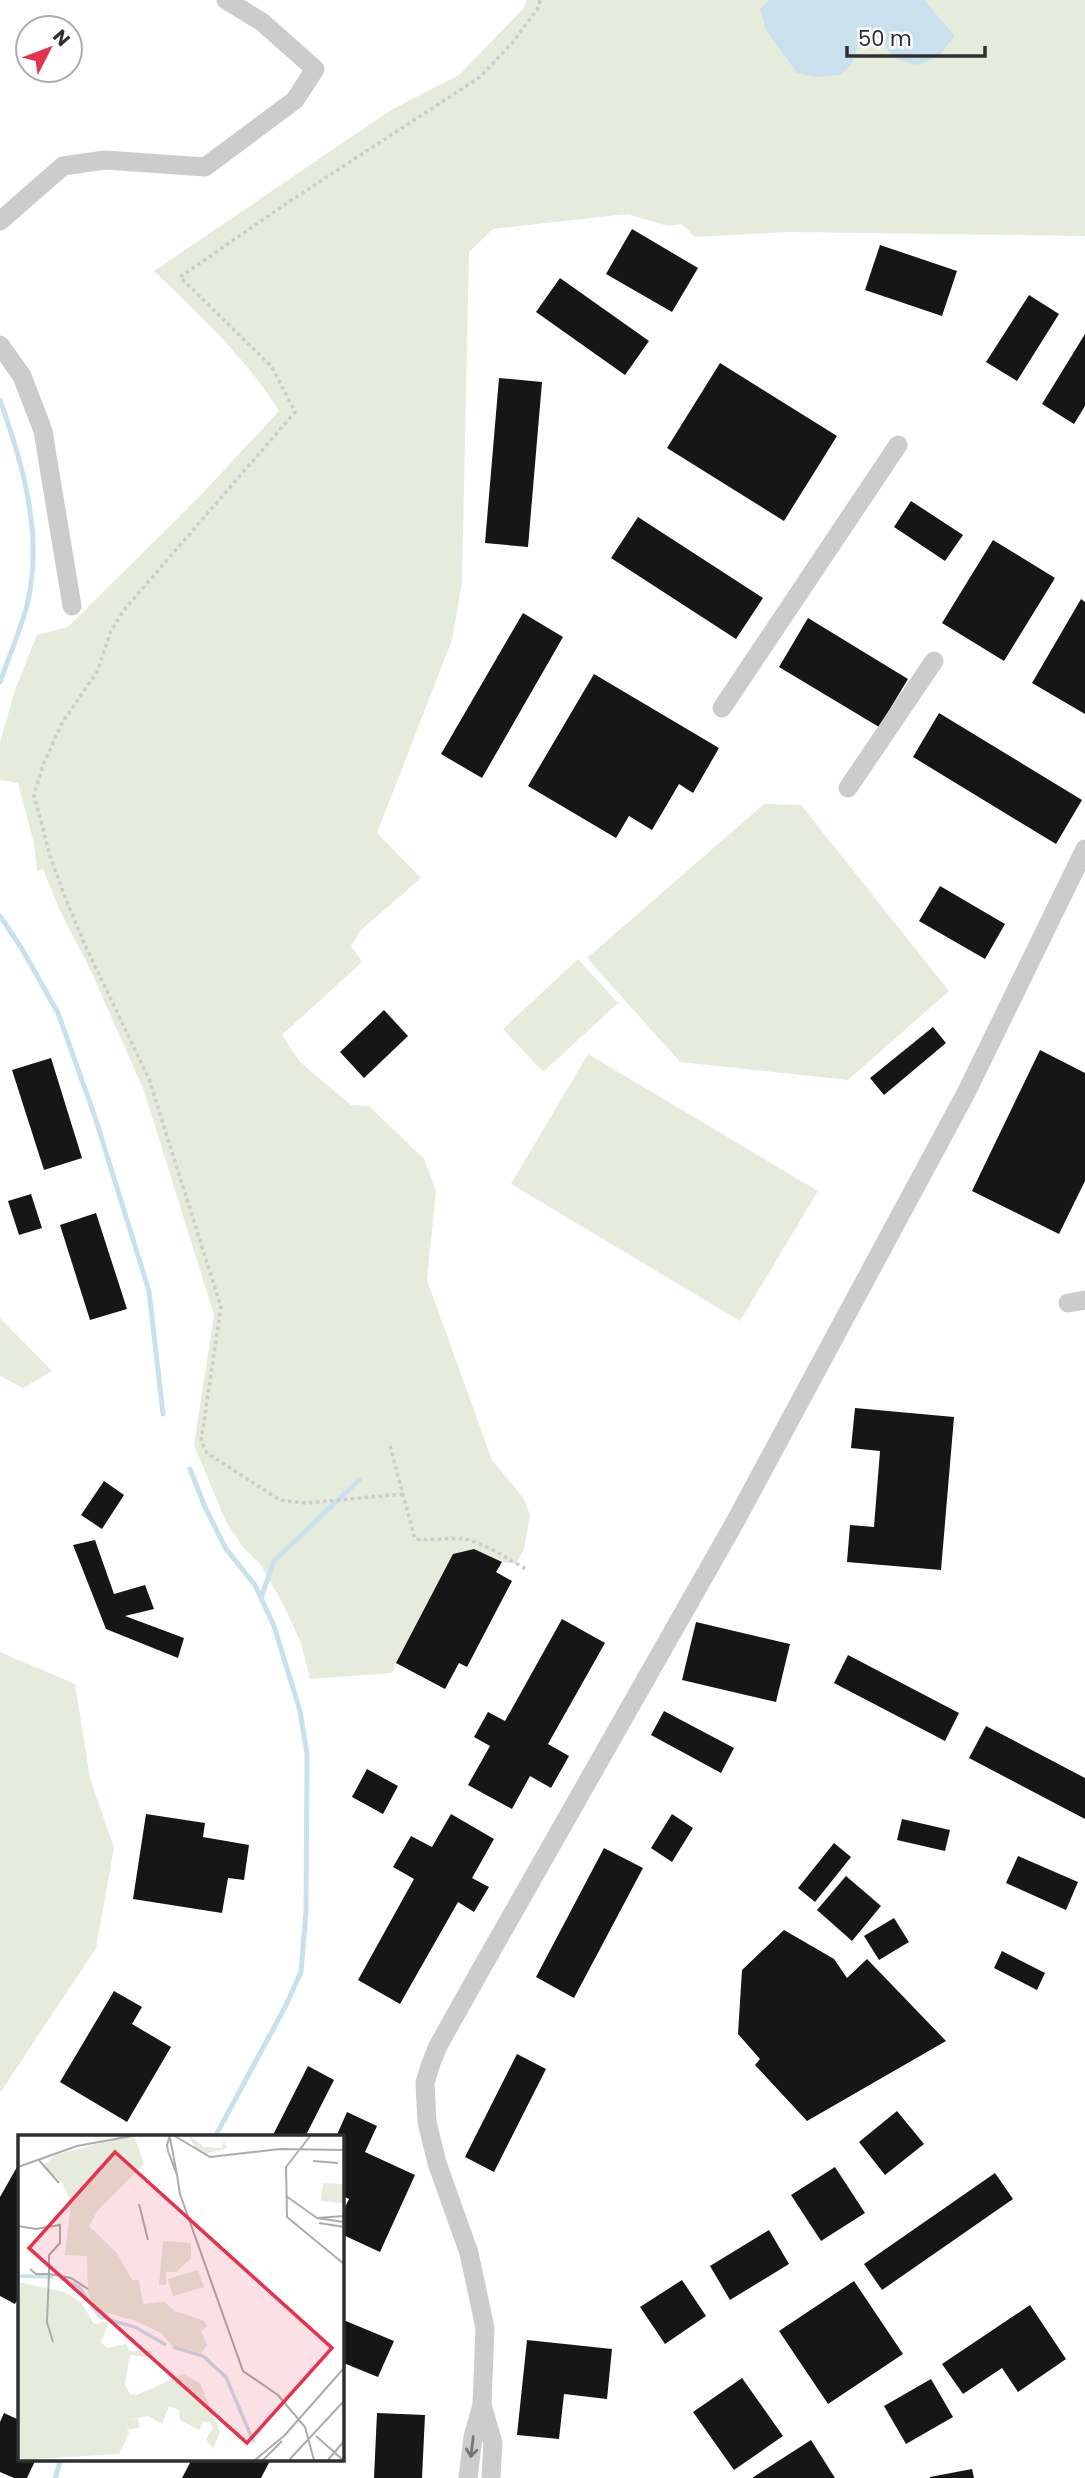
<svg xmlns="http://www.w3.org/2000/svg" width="1085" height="2478" font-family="Poppins,sans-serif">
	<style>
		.green { fill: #e6ecdc }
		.water { fill: #c9e1ec }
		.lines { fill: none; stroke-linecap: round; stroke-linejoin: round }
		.stream { stroke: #c9e1ec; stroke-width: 5 }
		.building { fill: #161616 }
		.path { stroke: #ccc; stroke-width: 3.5; stroke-dasharray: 3.5 3.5; stroke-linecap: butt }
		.minor { stroke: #ccc; stroke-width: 19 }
		.oneway { stroke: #767676 }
		.inset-river { fill: none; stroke: #c9e1ec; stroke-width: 3.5 }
		.inset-road { fill: none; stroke: #acacac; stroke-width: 2 }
		.view { fill: #e5324f; fill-opacity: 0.15; stroke: #e5324f; stroke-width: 3.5 }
		.inset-edge { fill: none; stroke: #2f2f2f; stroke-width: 3.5 }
	</style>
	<rect width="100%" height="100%" fill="#fff"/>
	<g class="green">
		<path d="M527,0H1085V236L788,232L695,237L682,224L668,226L627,214L493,229L469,252L462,582L452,640L377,833L421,878L361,930L351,946L362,962L282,1035L300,1062L351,1105L369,1106L424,1159L436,1190L427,1280L492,1460L524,1499L530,1515L524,1549L516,1564L502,1562L474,1549L453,1554L392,1673L310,1679L301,1643L282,1602L260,1564L242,1546L226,1522L194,1445L214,1315L144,1091L91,971L60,911L43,869L37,871L34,844L18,783L0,780V743L15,690L37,635L68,627L199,497L279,411C244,355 201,317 154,271L391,110L459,75L524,8Z"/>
		<polygon points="764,804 801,805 949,991 848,1080 680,1062 587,958"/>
		<polygon points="578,959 618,1003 543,1072 503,1029"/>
		<polygon points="588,1054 818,1191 740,1321 511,1184"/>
		<polygon points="0,1318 52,1371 23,1388 0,1376"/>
		<polygon points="0,1652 75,1684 90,1778 114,1848 96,1948 0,2093"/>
	</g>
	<polygon class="water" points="769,0 924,0 955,36 938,57 917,65 894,58 879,38 861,37 851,65 840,75 815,77 797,73 766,30 760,9"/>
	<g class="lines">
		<g class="stream">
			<path d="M0,400C23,464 44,537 27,605C20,631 9,657 0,682"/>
			<polyline points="0,916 22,949 58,1013 95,1117 149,1291 163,1414"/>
			<polyline points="190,1469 205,1507 226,1549 255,1585 274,1626 300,1711 307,1754 306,1911 301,1972 285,2007 215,2137"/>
			<polyline points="261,1598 274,1561 359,1480"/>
			<polyline points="55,2478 61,2459"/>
		</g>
	</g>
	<g class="building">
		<polygon points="632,229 698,268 672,312 606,274"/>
		<polygon points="880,245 957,271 942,316 865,290"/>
		<polygon points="560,278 649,341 625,375 536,312"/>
		<polygon points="1029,295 1059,314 1017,381 986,362"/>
		<polygon points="1085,334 1085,406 1074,424 1042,404"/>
		<polygon points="720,363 837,436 784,521 667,448"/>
		<polygon points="499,378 542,382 528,547 485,543"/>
		<polygon points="911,501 963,535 945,561 894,527"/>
		<polygon points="638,517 763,598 736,639 611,558"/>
		<polygon points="993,540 1055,578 1004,661 942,623"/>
		<polygon points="1081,599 1085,602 1085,714 1032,683"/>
		<polygon points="523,613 563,637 482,778 441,754"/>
		<polygon points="808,618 908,679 879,727 779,667"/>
		<polygon points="594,674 719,748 693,793 679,784 652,830 629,816 616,838 528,786"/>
		<polygon points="939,713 1082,800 1056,844 913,757"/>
		<polygon points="940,886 1005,924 985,959 919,921"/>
		<polygon points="384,1010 408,1036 364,1078 340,1052"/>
		<polygon points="933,1027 946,1043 884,1095 870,1078"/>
		<polygon points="1040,1050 1085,1073 1085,1181 1059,1234 972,1191"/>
		<polygon points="51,1058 82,1158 44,1170 12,1070"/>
		<polygon points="31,1194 42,1228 19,1235 8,1201"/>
		<polygon points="96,1213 127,1309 90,1320 60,1225"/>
		<polygon points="855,1408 954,1417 941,1570 847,1562 850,1525 874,1527 880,1451 851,1448"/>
		<polygon points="104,1481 124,1495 102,1529 81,1515"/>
		<polygon points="95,1540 114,1594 145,1585 154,1609 125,1616 184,1638 178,1658 106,1629 73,1545"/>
		<polygon points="474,1549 502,1562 496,1572 512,1581 467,1667 459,1663 445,1689 396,1663 453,1554"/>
		<polygon points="562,1619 605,1643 548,1744 569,1756 551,1788 530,1776 512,1809 468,1785 490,1746 474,1737 488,1712 505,1721"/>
		<polygon points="696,1622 790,1644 776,1702 682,1680"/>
		<polygon points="848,1655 959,1713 945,1741 834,1683"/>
		<polygon points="664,1711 734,1748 721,1773 651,1735"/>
		<polygon points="986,1726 1085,1778 1085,1819 969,1758"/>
		<polygon points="367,1769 398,1786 383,1814 352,1797"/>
		<polygon points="146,1814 205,1823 203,1837 249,1845 244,1880 228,1878 222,1913 133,1899"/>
		<polygon points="451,1814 494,1839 472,1878 489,1887 474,1912 458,1902 400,2004 358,1980 414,1879 393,1867 411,1836 432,1847"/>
		<polygon points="672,1814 693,1828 672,1862 651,1848"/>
		<polygon points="902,1819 950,1830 945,1851 897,1840"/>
		<polygon points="834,1843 851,1857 815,1902 798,1888"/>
		<polygon points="604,1848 643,1868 574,1998 536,1977"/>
		<polygon points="1018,1856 1078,1882 1066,1910 1006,1883"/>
		<polygon points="846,1876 881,1906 852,1941 817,1910"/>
		<polygon points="894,1918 909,1942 879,1960 864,1936"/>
		<polygon points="784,1930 834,1959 847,1978 867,1959 946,2041 807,2121 755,2065 760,2059 738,2034 742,1970"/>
		<polygon points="1002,1951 1045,1973 1037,1990 994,1968"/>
		<polygon points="114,1991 142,2007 132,2024 171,2047 127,2122 60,2082"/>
		<polygon points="517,2054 546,2069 494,2172 465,2157"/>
		<polygon points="308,2066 334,2080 305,2137 272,2137"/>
		<polygon points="897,2111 924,2144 885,2175 859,2142"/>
		<polygon points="347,2112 377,2126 365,2152 415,2175 380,2252 341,2234 341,2215 349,2199 341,2195 341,2137 336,2137"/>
		<polygon points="17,2167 19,2168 19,2296 15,2304 0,2296 0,2197"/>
		<polygon points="835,2167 865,2213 821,2241 791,2195"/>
		<polygon points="995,2173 1013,2199 882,2290 864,2264"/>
		<polygon points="769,2230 789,2264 730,2300 710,2266"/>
		<polygon points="682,2280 706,2316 665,2344 640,2307"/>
		<polygon points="854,2281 903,2354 828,2404 779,2331"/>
		<polygon points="1030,2305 1066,2359 1018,2392 1002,2368 963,2394 942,2364"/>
		<polygon points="341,2319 394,2341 378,2377 341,2362"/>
		<polygon points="527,2340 612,2349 607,2399 564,2394 559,2439 517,2435"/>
		<polygon points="742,2378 783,2436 734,2470 693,2412"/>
		<polygon points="931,2379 953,2417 906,2444 884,2406"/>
		<polygon points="4,2413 19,2420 19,2459 36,2459 27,2478 14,2478 0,2472 0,2422"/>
		<polygon points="377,2413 425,2415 422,2478 374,2478"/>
		<polygon points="811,2440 835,2478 752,2478"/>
		<polygon points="192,2459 271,2459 261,2478 182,2478"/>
		<polygon points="972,2469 974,2478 930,2478 930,2477"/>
	</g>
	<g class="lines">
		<g class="path">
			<path d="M390,1446L415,1539C431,1541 449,1537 464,1539C486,1543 509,1560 528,1570"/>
			<polyline points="403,1494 306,1503 280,1500 207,1453 201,1441 221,1307 149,1079 84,943 65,897 50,856 34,795 43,765 62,723 97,672 111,631 124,610 295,412 272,367 180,277 287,203 480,77 513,42 538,8 540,0"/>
		</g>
		<g class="minor">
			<polyline points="0,221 63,166 105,160 205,167 295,100 315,69 262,22 226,0"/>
			<polyline points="0,345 22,376 43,431 72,606"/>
			<polyline points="722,708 898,445"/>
			<polyline points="848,788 934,661"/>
			<polyline points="1068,1303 1085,1300"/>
			<polyline points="482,2405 485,2328 469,2253 437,2163 427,2122 425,2083 430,2066 438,2046 480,1971 735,1522 966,1093 1085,849"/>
			<polyline points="468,2478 473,2437 482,2405 493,2443 491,2478"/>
		</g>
	</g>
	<defs><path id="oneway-shaft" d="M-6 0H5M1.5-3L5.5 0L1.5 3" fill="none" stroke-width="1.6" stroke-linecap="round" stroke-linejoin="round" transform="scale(1.75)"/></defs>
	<use class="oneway" href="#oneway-shaft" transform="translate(472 2447) rotate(97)"/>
	<g transform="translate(18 2135)">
		<rect width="326" height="326" fill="#fff"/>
		<path d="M171,0L186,12L204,13L206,5L209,13L187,19L177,13ZM101,3H117L126,29L80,75L71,91L99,118L114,145H121L125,169L146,167L157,176L186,186L189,191L183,196L189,210L183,218L153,210L143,198L118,186L79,175L70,159L69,121L47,120L53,67L44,47L24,32L37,20ZM305,48L325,49V68L303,66ZM145,106L173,108V123L158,137H148V150H141ZM180,135L186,152L155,161L150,144ZM0,147L46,157L63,167L76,189L91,186L83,207L89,213L108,209L112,216H136L129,222L112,220L107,250L112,259L119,260L165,239L182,248L202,297L195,314L188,304L195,293L192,287H185L181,295L162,285L161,275L151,271L144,289L130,281L110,285L120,284L122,292L111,295L108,288L111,298L101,319L0,325Z" fill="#e6ecdc"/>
		<path class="inset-river" d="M0,141L35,142M44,143L61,152L82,182L117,192L148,210M155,212L185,221L208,242L236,308"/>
		<path class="inset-road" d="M155,0L192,22L262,14L326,15M293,0L268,32L269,82L326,129M152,3L159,40L150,16L149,10L152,0M20,24L41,48M295,26L320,28M0,32L59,11L119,0M159,40L162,59L225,236L260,260M268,61L299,83M121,69L130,105M326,81L299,83L326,87M301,88L326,92M0,91L18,94L42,90V108L31,120V139H18L12,134M35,207L29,187L31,139L53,143L70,154M275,278L260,260L287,292L296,325M266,301L326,233M298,301L325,325M237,325L267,300M245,325L264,306M271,325L326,266M310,325L326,306"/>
		<path class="view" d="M97,17L314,213L229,308L11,113Z"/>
		<rect width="326" height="326" class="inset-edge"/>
	</g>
	<g transform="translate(49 49) rotate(48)"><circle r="33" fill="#ffffff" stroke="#acacac" stroke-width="2"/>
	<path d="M0-5L12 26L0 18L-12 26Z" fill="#e5324f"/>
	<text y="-10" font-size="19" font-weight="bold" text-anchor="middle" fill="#2f2f2f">N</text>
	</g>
	<path d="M847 46v10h138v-10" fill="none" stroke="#2f2f2f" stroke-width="3.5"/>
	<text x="858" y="46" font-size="21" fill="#2f2f2f" stroke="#ffffff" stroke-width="5" paint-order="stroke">50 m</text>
</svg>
